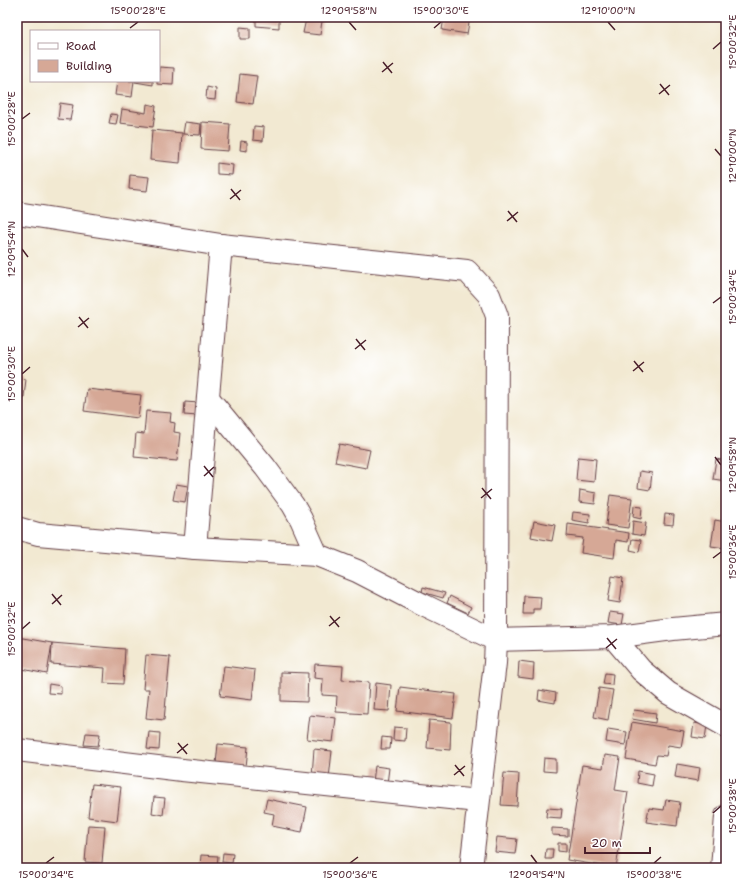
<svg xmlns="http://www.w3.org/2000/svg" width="743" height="885" font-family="'Shantell Sans',sans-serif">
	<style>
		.building { fill: #d6a896 }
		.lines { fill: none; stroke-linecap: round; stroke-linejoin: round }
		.minor-casing { stroke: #633d44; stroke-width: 24 }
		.minor { stroke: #fff; stroke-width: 22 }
		.ticks { fill: none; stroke: #4a1f2b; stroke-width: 1.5 }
		.neatline { fill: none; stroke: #4a1f2b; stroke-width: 1.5 }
		.ticks-label { font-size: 10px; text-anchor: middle; fill: #4a1f2b }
	</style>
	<rect width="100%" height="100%" fill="#fff"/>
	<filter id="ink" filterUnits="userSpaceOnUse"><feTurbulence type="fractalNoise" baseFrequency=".025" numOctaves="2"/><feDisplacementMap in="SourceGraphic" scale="8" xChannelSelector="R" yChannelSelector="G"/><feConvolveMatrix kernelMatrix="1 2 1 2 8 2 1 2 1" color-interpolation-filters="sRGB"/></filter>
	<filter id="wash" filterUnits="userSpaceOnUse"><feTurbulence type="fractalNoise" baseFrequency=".012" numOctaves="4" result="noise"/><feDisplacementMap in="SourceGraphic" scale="16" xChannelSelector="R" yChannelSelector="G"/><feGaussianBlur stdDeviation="0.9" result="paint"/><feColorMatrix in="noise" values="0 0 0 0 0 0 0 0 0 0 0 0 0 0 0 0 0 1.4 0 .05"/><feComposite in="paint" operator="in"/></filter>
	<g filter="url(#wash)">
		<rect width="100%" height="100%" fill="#f2e9d2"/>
		<g id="blocks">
			<g class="building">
				<polygon points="256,17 279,17 279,28 256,26"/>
				<polygon points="444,17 470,17 467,34 442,30"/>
				<polygon points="306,19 322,21 320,35 303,33"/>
				<polygon points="240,27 250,28 250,39 240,39"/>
				<polygon points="159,67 174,68 173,85 157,84 157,81 159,81"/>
				<polygon points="240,74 257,76 253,104 237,102"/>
				<polygon points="117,81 134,81 132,97 115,95"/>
				<polygon points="135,81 153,81 153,85 135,82"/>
				<polygon points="207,87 216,89 215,100 206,99"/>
				<polygon points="60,103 73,105 70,120 58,119"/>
				<polygon points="147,104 156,106 153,127 120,123 122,109 146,113"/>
				<polygon points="111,114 118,115 116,124 109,123"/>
				<polygon points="185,122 201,124 200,135 183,134"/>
				<polygon points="202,122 230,124 228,151 201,149"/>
				<polygon points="254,126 264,127 263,141 253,140"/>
				<polygon points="152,130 182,133 180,163 150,160"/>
				<polygon points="241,141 247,142 247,151 240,150"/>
				<polygon points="217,163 233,165 232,175 217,174"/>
				<polygon points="130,175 149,177 147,191 129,189"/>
				<polygon points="17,378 26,379 24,397 17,396"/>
				<polygon points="87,389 141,395 138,418 84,411"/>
				<polygon points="185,402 199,403 198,416 184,415"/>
				<polygon points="146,411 171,413 170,422 175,423 174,432 180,433 177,461 134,457 136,433 144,434"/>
				<polygon points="339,444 370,450 366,468 335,462"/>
				<polygon points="578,457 596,459 594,482 576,480"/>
				<polygon points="716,459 726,461 726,481 713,479"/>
				<polygon points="640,471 652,473 650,490 638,488"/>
				<polygon points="176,484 188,486 185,502 173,500"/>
				<polygon points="580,490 596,493 595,504 579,502"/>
				<polygon points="610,495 632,498 628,528 606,525"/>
				<polygon points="634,506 642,507 641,519 633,517"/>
				<polygon points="573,512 590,514 589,523 572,520"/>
				<polygon points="665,514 674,515 673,525 664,524"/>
				<polygon points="715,520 726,522 726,548 711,546"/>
				<polygon points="534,521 555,525 552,541 531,537"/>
				<polygon points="633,521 646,523 644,536 632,534"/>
				<polygon points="568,524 629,533 628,542 616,540 614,558 581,553 583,538 567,536"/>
				<polygon points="632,539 641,540 639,552 630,550"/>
				<polygon points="612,576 623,578 620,603 608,601"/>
				<polygon points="423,587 445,593 443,598 422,592"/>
				<polygon points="450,596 471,607 468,613 447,603"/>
				<polygon points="524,596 541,597 540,609 533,609 533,614 523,614"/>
				<polygon points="610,612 624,614 622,625 608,623"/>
				<polygon points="17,637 52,643 125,649 123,684 104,683 105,668 51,664 52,643 47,674 17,668"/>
				<polygon points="146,655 170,657 164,720 146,718 149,689 143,689"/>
				<polygon points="519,661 534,663 533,679 518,677"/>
				<polygon points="315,664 343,666 342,680 369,682 367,714 336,712 337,696 322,695 323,679 314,678"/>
				<polygon points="224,666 255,670 252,700 220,696"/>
				<polygon points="281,672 308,673 307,702 281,701"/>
				<polygon points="605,673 613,674 612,685 603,684"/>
				<polygon points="376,683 391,685 389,711 374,710"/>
				<polygon points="49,684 61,686 61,694 48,693"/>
				<polygon points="400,687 456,694 453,718 397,711"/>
				<polygon points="599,688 613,690 608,720 594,717"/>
				<polygon points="539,690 556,693 555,703 538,700"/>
				<polygon points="634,710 656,713 655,723 632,719"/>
				<polygon points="310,715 336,718 333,742 307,739"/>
				<polygon points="429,720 451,722 450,750 427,748"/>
				<polygon points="632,722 684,731 681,747 668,745 666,756 657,755 655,764 626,759"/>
				<polygon points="694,723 707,725 705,739 692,737"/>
				<polygon points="394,727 406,728 405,741 393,740"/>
				<polygon points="608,729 627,732 625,745 606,742"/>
				<polygon points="149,732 160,733 159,750 147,749"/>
				<polygon points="86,733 100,734 98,746 84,745"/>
				<polygon points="382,737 391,738 390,749 381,749"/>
				<polygon points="218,744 248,747 246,767 216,764"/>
				<polygon points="314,749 332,751 329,778 312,776"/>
				<polygon points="605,755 620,757 615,790 628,792 616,868 567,860 582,765 603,768"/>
				<polygon points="544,758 556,759 556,772 543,771"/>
				<polygon points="677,764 700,768 698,781 675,777"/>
				<polygon points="375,766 389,768 387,784 373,782"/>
				<polygon points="638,771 654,774 652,786 637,783"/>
				<polygon points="504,773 519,774 517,806 501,805"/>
				<polygon points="92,784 121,787 117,821 88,817"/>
				<polygon points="154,797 165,798 163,815 152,813"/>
				<polygon points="267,799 307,807 302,832 272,826 274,814 264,812"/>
				<polygon points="666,800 680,802 677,826 646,822 649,808 664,810"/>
				<polygon points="547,808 562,809 561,818 546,817"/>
				<polygon points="88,825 105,826 102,863 85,862"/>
				<polygon points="552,828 568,829 568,836 552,835"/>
				<polygon points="497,837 517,839 515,854 495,852"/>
				<polygon points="558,843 566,843 566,852 558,851"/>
				<polygon points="546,849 553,849 552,859 545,859"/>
				<polygon points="223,853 233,854 232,863 222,862"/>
				<polygon points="201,855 218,856 217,868 200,868"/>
			</g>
		</g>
	</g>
	<g filter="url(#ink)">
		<use href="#blocks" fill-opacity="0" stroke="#633d44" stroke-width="1"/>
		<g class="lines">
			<defs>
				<g id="minor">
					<polyline points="17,213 221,245 195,548"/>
					<polyline points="221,245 467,271 489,295 497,316 496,640 495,663 471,868"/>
					<polyline points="208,398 265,467 293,505 301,519 317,555"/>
					<polyline points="17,528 38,534 195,548 317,555 357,571 421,604 496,640 613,637 673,629 726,624"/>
					<polyline points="613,637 641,670 668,693 726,726"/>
					<polyline points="17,750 182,770 478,801"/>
					<polyline points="722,868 726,816"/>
				</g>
			</defs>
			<use href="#minor" class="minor-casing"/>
			<use href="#minor" class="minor"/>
		</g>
	</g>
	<path class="ticks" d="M349,22L356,30M608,22L615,30M130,28L138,22M434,28L441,22M713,49L721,42M383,62L392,73M382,72L393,63M660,84L669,95M659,94L670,85M22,119L30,113M715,149L721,156M231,189L240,200M230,199L241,190M508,211L517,222M507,221L518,212M22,249L28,257M713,303L721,297M79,317L88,328M78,327L89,318M356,339L365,350M355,349L366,340M634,361L643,372M633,371L644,362M22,374L30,367M715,457L721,465M204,466L213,477M204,476L214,467M482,488L491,499M481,498L492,489M713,558L721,552M52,594L61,605M52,604L62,595M330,616L339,627M329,626L340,617M22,629L30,622M607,638L616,649M606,648L617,639M178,743L187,754M177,753L188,744M455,765L464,776M454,775L465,766M713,813L721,806M531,855L537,863M46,863L54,857M350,863L358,857M654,863L661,857"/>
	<rect width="743" height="885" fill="none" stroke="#fff" stroke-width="44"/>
	<rect x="30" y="30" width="130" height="52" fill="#ffffff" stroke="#b7a5aa"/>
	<rect x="38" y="43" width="20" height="6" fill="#ffffff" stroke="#b7a5aa"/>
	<text x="66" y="50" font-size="12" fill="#4a1f2b">Road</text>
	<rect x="38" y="60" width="20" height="12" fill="#d6a896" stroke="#b7a5aa"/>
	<text x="66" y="70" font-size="12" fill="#4a1f2b">Building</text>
	<path d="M585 847v6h65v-6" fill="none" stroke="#4a1f2b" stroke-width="2"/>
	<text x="591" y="847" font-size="12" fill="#4a1f2b" stroke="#ffffff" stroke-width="3" paint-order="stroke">20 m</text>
	<rect x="22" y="22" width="699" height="841" class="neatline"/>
	<g class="ticks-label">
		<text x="138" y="14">15°00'28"E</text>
		<text x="349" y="14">12°09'58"N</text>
		<text x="441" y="14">15°00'30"E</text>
		<text x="608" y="14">12°10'00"N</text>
		<text transform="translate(732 42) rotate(-90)" y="4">15°00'32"E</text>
		<text transform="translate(11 119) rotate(-90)" y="4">15°00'28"E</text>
		<text transform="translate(732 156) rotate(-90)" y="4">12°10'00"N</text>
		<text transform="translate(11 249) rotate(-90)" y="4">12°09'54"N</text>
		<text transform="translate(732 297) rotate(-90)" y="4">15°00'34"E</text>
		<text transform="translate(11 374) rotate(-90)" y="4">15°00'30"E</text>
		<text transform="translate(732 465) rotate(-90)" y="4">12°09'58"N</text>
		<text transform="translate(732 552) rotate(-90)" y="4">15°00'36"E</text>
		<text transform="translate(11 629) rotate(-90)" y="4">15°00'32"E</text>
		<text transform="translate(732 806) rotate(-90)" y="4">15°00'38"E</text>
		<text x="46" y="878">15°00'34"E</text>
		<text x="350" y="878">15°00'36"E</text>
		<text x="537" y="878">12°09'54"N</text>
		<text x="654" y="878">15°00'38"E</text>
	</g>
</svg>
